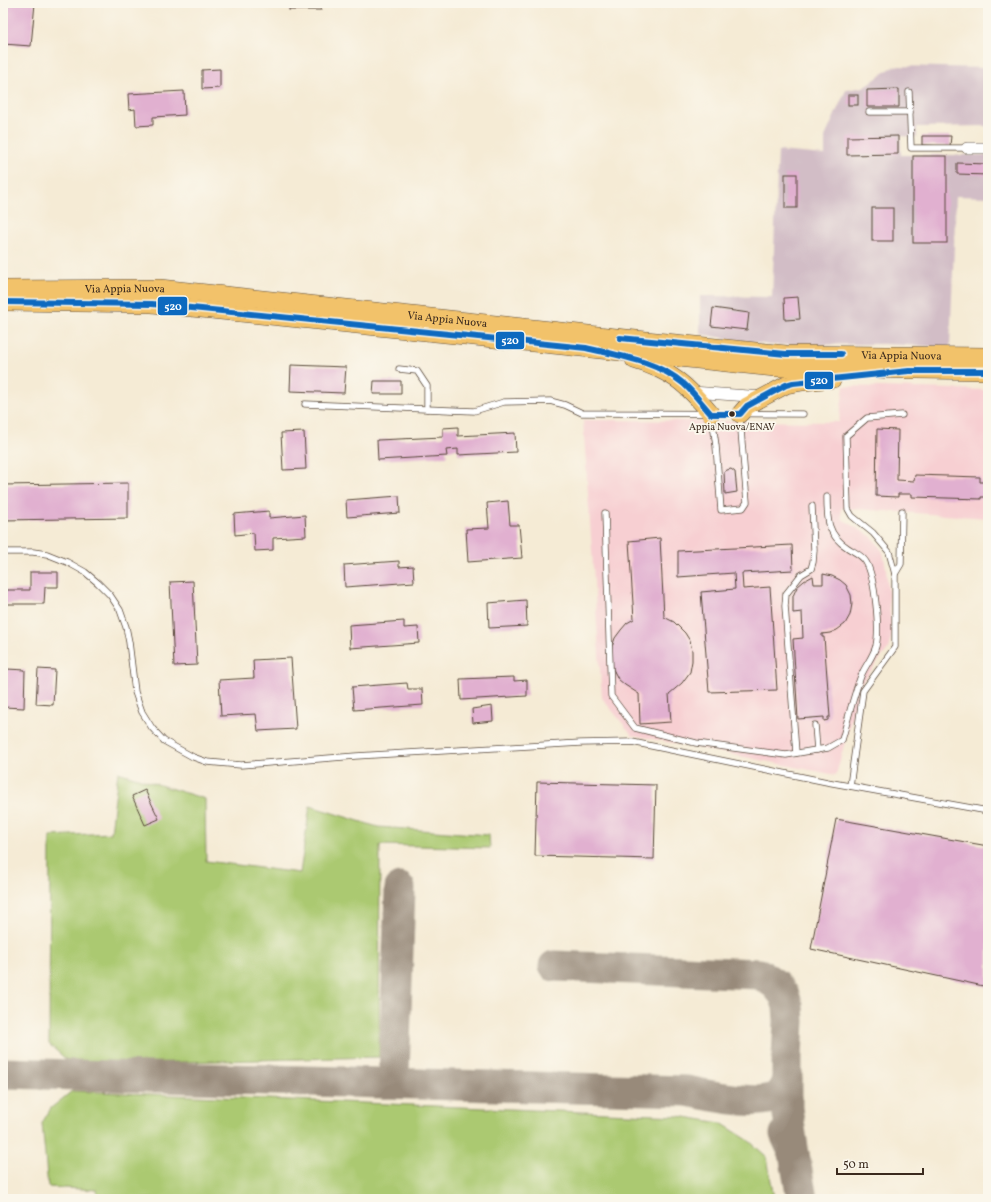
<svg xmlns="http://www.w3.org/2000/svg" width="991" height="1202" font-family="Vollkorn,serif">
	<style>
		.built { fill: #f7cfd2 }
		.industrial { fill: #d2bdc6 }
		.green { fill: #abc971; stroke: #737a48 }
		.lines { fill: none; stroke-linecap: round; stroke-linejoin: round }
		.taxiway { stroke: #988a7a; stroke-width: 31 }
		.building { fill: #e1b0d0 }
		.service-casing { stroke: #574739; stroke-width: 7 }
		.minor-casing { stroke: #574739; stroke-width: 12 }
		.primary-casing { stroke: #574739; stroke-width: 18 }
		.service { stroke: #fff; stroke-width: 5.5 }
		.minor { stroke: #fff; stroke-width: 11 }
		.primary { stroke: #f2c26a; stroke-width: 17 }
		.bus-1-casing { stroke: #fbf7ec; stroke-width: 9 }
		.bus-1 { stroke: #0c69bf; stroke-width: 6 }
		.bus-dot { fill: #3b2a1e; stroke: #fbf7ec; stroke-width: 1.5 }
		.labels { text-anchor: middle; stroke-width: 3.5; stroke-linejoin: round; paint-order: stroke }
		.bus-label { font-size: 10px; fill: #3b2a1e; stroke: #fbf7ec }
		.street-label { font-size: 11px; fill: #3b2a1e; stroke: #fbf7ec }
		.line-badge { stroke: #fbf7ec; stroke-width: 1.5 }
		.badge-label { font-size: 11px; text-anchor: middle; font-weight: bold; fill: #fff }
	</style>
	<rect width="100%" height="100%" fill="#fbf7ec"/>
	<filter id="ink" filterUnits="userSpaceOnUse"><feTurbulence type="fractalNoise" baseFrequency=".025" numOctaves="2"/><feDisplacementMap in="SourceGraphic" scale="8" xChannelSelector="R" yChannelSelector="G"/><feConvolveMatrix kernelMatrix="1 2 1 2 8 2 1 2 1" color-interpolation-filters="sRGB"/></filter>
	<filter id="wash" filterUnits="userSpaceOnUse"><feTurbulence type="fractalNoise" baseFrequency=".012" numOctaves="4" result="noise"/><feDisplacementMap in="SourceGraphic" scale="16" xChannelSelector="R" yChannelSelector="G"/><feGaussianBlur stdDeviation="0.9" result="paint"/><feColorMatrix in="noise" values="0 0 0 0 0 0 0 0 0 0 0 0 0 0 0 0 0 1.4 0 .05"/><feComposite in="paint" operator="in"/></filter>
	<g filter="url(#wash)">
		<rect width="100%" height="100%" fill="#f5ebd5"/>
		<polygon class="built" points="844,386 988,390 988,518 841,508 842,519 872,537 883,552 886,568 892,635 888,649 861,683 836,775 632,735 602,698 583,420 839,422"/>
		<polygon class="industrial" points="894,66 988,68 988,126 917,127 917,137 901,136 901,155 988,155 988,197 956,196 950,347 883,344 770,345 700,334 700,296 772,297 778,151 825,155 825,137 846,90 864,87"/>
		<g class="green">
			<polygon points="118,772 205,799 206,861 300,873 310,806 378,827 489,835 490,848 380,845 379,1057 98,1064 69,1062 49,1044 50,836 111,833"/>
			<polygon points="72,1091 679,1116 721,1123 748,1140 767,1157 774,1199 97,1199 97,1190 48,1187 42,1123 51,1108"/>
		</g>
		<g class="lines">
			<g class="taxiway">
				<polyline points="554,966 760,974 775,984 784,995 788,1006 789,1021 787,1056 787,1108 794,1154"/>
				<path d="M3,1073L687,1091C707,1095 760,1107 777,1096C782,1092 785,1086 787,1080"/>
				<polyline points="385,1083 394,1077 400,888"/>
				<polyline points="785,1134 794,1154 802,1199"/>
			</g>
		</g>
		<g id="blocks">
			<g class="building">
				<polygon points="5,3 35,3 31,46 3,44"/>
				<rect x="289" y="3" width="32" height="7"/>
				<polygon points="220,69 220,88 202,89 202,70"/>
				<polygon points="899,89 899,107 867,107 867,90"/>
				<polygon points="184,91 185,115 153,117 153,125 136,126 135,109 129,110 128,94"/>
				<rect x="848" y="95" width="10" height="10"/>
				<polygon points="898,136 898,154 847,155 847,137"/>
				<polygon points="922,136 951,136 950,146 922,145"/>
				<rect x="913" y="156" width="34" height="87"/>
				<polygon points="957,163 988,164 988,175 957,174"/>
				<rect x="785" y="174" width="12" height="34"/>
				<rect x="872" y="208" width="21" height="33"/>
				<polygon points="798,297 800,319 785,320 784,298"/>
				<polygon points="713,308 749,313 747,330 711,326"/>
				<polygon points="291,365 346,367 344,393 290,391"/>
				<polygon points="374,381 401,381 401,394 373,394"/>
				<polygon points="458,427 458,436 515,433 516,452 458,455 458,449 446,450 447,456 378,460 377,440 443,437 443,428"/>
				<polygon points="877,429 898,430 897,480 914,481 915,475 980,477 980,482 988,482 988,497 981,497 981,499 912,497 912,494 898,494 898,497 876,496"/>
				<polygon points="304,432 306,469 283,470 281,433"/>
				<polygon points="731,469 735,472 737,492 725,494 724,472 727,470"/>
				<polygon points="128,483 128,518 3,520 3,485"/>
				<polygon points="399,496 400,513 347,517 346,500"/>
				<polygon points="508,501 510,525 519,525 522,558 468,562 466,529 489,528 487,503"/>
				<polygon points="269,511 269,518 305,515 306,536 273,538 273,550 255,551 254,533 235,535 234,514"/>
				<polygon points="660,538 664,617 674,622 685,633 690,641 692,651 692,661 690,672 682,683 669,694 671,722 640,724 639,694 625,685 618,679 613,669 611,650 615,638 621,630 627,623 634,619 629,541"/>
				<polygon points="792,545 793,570 742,573 743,589 770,587 777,690 709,692 701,592 735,589 734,573 678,577 678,551"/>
				<polygon points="399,561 399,567 413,566 414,582 345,587 344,565"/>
				<polygon points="30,572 58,572 58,587 45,587 44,604 3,604 3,590 30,590"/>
				<polygon points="823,574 832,576 840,580 846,585 851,595 852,604 850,615 845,624 837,630 830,633 822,634 822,637 824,637 830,717 828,717 828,720 824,721 824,717 798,719 793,639 803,638 802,612 793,613 793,596 797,587 804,581 813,576 814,584 823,584"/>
				<polygon points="193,581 197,665 174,666 170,582"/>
				<polygon points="526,600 527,626 489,628 488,603"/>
				<polygon points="404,621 404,628 418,627 419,643 350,648 349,625"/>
				<polygon points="291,658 296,729 258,731 256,714 221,716 219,680 254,678 253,660"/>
				<polygon points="7,669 25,670 24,708 3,707 3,689 6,689"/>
				<polygon points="38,669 55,670 53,705 36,704"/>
				<polygon points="514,677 514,681 527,680 527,696 461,700 460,679"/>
				<polygon points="407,683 408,689 422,689 423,705 354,710 352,687"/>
				<polygon points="492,706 493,721 473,723 472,709"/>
				<polygon points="537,782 656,785 654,859 535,856"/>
				<polygon points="145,790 159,819 145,825 132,796"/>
				<polygon points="836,819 988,846 988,987 811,949"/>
			</g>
		</g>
	</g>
	<g filter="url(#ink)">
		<use href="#blocks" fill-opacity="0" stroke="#574739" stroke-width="1"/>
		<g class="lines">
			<defs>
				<g id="service">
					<polyline points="909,92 911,148 967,148"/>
					<polyline points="869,112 910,112"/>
					<polyline points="399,369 417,371 427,386 427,409"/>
					<polyline points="305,404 474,411 504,402 550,401 565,405 582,413 803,414"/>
					<polyline points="712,416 716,446 721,510 743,508 747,502 742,443 740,416"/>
					<path d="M605,513L611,696L635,728L696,743L786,755L828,748L842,740C848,719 853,697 861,676C865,666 873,657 876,646C880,629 875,577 866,562C862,555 854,552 848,548C827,535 827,519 827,497"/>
					<polyline points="3,552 33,552 47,554 67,562 85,572 98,583 110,595 120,610 126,627 129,642 135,692 142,712 152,728 164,741 193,757 207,762 241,765 356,756 581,743 632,742 827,782 988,811"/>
					<polyline points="895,574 889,552 873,533 852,516 848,509 846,436 867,418 902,415"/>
					<polyline points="815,725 817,750"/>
					<polyline points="796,753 785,606 786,594 801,575 811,569 813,562 814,550 812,506"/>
					<polyline points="850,786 863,691 895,647 895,574 901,564 902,511"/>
				</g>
				<g id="minor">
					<polyline points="967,148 988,148"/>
					<polyline points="692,392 763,397"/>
				</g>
				<g id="primary">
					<path id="s1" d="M3,289L160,288L616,337L786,354L988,356"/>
					<polyline points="3,302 152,304 775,368 988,371"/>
					<path d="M634,360C672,371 687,385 711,414"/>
					<polyline points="740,414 747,406 786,385 803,382 833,379"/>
				</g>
			</defs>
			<use href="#service" class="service-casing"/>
			<use href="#minor" class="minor-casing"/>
			<use href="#primary" class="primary-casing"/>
			<use href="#service" class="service"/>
			<use href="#minor" class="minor"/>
			<use href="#primary" class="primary"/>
			<defs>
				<g id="bus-1">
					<path d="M3,302L152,304L586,348C620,356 657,361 684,384C694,393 702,404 711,414H740L747,406L786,385L793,383L909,371H988"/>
					<polyline points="620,338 786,354 841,354"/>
				</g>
			</defs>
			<use href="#bus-1" class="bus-1-casing"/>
			<use href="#bus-1" class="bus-1"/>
		</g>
	</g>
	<circle class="bus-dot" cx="732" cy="414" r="3.5"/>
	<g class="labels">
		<g class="bus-label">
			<text x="732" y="430">Appia Nuova/ENAV</text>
		</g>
		<g class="street-label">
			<text dy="4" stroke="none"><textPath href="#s1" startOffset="122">Via Appia Nuova</textPath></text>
			<text dy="4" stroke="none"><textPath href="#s1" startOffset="446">Via Appia Nuova</textPath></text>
			<text dy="4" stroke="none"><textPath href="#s1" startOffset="902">Via Appia Nuova</textPath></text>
		</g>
	</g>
	<g class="line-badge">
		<rect x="157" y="296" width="31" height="20" rx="4" fill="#0c69bf"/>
		<rect x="495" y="331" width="30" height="19" rx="4" fill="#0c69bf"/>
		<rect x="804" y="371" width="30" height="19" rx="4" fill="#0c69bf"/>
	</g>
	<g class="badge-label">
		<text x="173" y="310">520</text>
		<text x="510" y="344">520</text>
		<text x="819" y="384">520</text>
	</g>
	<rect width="991" height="1202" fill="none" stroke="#fbf7ec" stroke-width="16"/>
	<path d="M837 1168v6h86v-6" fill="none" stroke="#3b2a1e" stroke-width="2"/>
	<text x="843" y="1168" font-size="12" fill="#3b2a1e" stroke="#fbf7ec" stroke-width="3" paint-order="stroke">50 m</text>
</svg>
